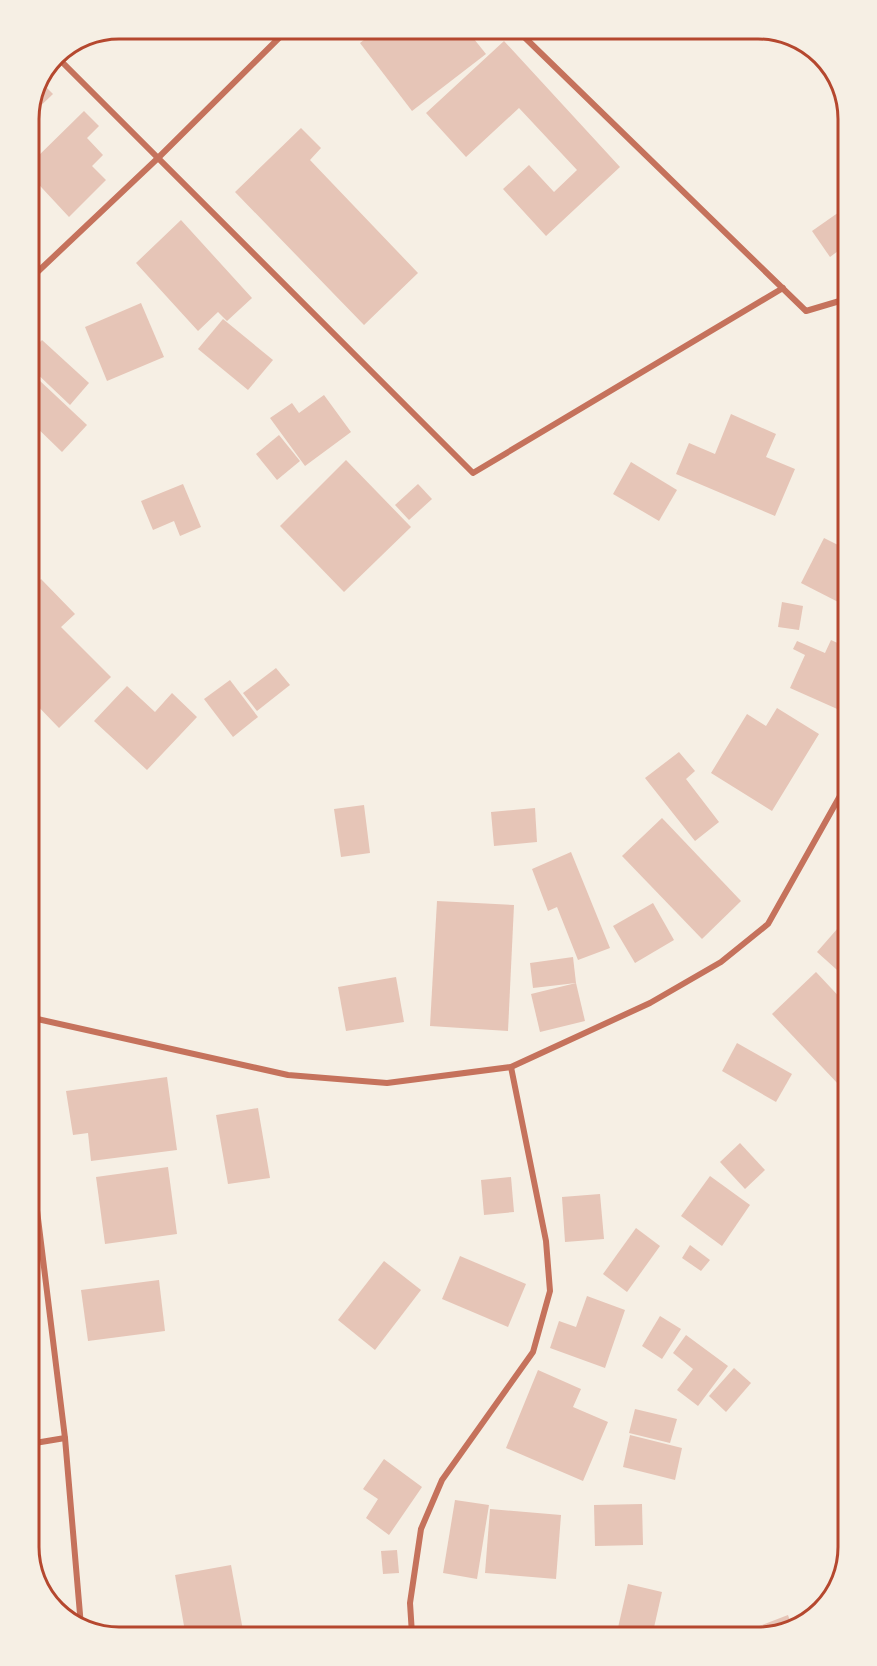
<svg xmlns="http://www.w3.org/2000/svg" width="877" height="1666" font-family="'Varela Round',sans-serif">
	<style>
		.building { fill: #e6c5b7 }
		.lines { fill: none; stroke-linecap: round; stroke-linejoin: round }
		.minor { stroke: #c5725c; stroke-width: 6 }
		.rim { fill: none; stroke: #b5482f; stroke-width: 3 }
	</style>
	<rect width="100%" height="100%" fill="#f6efe4"/>
	<g class="building">
		<polygon points="378,29 466,29 486,54 412,111 360,43"/>
		<polygon points="504,41 620,167 546,236 503,189 529,165 554,192 577,170 519,108 466,157 426,113"/>
		<polygon points="42,83 53,94 29,117 29,113"/>
		<polygon points="84,111 99,126 87,138 103,155 92,166 106,180 69,217 29,174 29,165"/>
		<polygon points="301,128 321,148 310,160 418,273 364,325 235,192"/>
		<polygon points="842,210 842,248 830,257 812,231"/>
		<polygon points="181,220 252,298 227,321 218,312 198,331 136,263"/>
		<polygon points="141,303 164,357 107,381 85,327"/>
		<polygon points="223,319 273,360 248,390 198,349"/>
		<polygon points="42,340 89,383 70,405 30,367 30,353"/>
		<polygon points="39,380 87,425 62,452 30,421 30,389"/>
		<polygon points="324,395 351,432 305,466 270,418 292,403 299,413"/>
		<polygon points="731,414 776,434 766,457 795,469 775,516 676,474 689,443 715,454"/>
		<polygon points="279,435 300,461 277,480 256,454"/>
		<polygon points="346,460 411,527 344,592 280,526"/>
		<polygon points="631,462 677,490 659,521 613,494"/>
		<polygon points="183,484 201,527 180,536 174,521 153,530 141,501"/>
		<polygon points="418,484 432,499 409,520 395,505"/>
		<polygon points="824,538 844,548 844,605 801,583"/>
		<polygon points="41,579 75,614 61,627 111,677 59,728 31,699 31,589"/>
		<polygon points="782,602 803,606 799,630 778,627"/>
		<polygon points="831,640 844,646 844,712 790,688 805,655 793,649 797,641 825,653"/>
		<polygon points="276,668 290,685 257,711 243,693"/>
		<polygon points="230,680 258,717 233,737 204,699"/>
		<polygon points="127,686 155,712 172,693 197,717 147,770 94,721"/>
		<polygon points="777,708 819,734 772,811 711,773 747,714 766,726"/>
		<polygon points="679,752 695,771 686,779 719,822 695,841 645,778"/>
		<polygon points="364,805 370,853 341,857 334,809"/>
		<polygon points="535,808 537,842 494,846 491,812"/>
		<polygon points="662,818 741,901 702,939 622,856"/>
		<polygon points="571,852 610,948 578,960 557,907 548,911 532,869"/>
		<polygon points="437,901 514,905 508,1031 430,1026"/>
		<polygon points="653,903 674,940 635,963 613,926"/>
		<polygon points="845,920 846,971 846,978 817,952"/>
		<polygon points="573,957 576,983 533,988 530,963"/>
		<polygon points="816,972 846,1004 846,1080 840,1086 772,1014"/>
		<polygon points="396,977 404,1022 346,1031 338,987"/>
		<polygon points="576,983 585,1021 540,1032 531,994"/>
		<polygon points="737,1043 792,1074 776,1102 722,1071"/>
		<polygon points="167,1077 177,1150 91,1161 88,1133 73,1135 66,1091"/>
		<polygon points="258,1108 270,1178 228,1184 216,1115"/>
		<polygon points="740,1143 765,1170 745,1189 720,1162"/>
		<polygon points="168,1167 177,1234 105,1244 96,1177"/>
		<polygon points="710,1176 750,1205 722,1246 681,1216"/>
		<polygon points="511,1177 514,1212 484,1215 481,1180"/>
		<polygon points="600,1194 604,1239 565,1242 562,1197"/>
		<polygon points="636,1228 660,1246 627,1292 603,1274"/>
		<polygon points="690,1245 710,1260 701,1271 682,1258"/>
		<polygon points="460,1256 526,1284 508,1327 442,1299"/>
		<polygon points="384,1261 421,1290 375,1350 338,1320"/>
		<polygon points="159,1280 165,1331 88,1341 81,1290"/>
		<polygon points="587,1296 625,1310 605,1368 550,1348 559,1321 576,1327"/>
		<polygon points="660,1316 681,1329 662,1359 642,1346"/>
		<polygon points="686,1335 728,1366 698,1406 677,1390 693,1369 673,1353"/>
		<polygon points="734,1368 751,1383 726,1412 709,1396"/>
		<polygon points="538,1370 581,1389 573,1407 608,1422 583,1481 506,1448"/>
		<polygon points="635,1409 677,1419 670,1443 629,1433"/>
		<polygon points="630,1435 682,1448 675,1480 623,1467"/>
		<polygon points="384,1459 422,1487 389,1535 366,1518 378,1499 363,1489"/>
		<polygon points="455,1500 489,1505 477,1579 443,1573"/>
		<polygon points="642,1504 643,1545 595,1546 594,1505"/>
		<polygon points="490,1509 561,1515 556,1579 485,1573"/>
		<polygon points="397,1550 399,1573 383,1574 381,1551"/>
		<polygon points="231,1565 244,1636 186,1637 175,1575"/>
		<polygon points="628,1584 662,1592 653,1632 617,1632"/>
		<polygon points="788,1615 793,1630 746,1631"/>
		<polygon points="387,1630 388,1635 358,1635 358,1633"/>
	</g>
	<g class="lines">
		<g class="minor">
			<polyline points="516,29 806,311 843,300"/>
			<polyline points="55,55 473,473 783,288"/>
			<polyline points="29,280 157,159 288,29"/>
			<polyline points="33,1018 288,1075 387,1083 511,1067 650,1003 721,962 768,924 845,787"/>
			<polyline points="34,1186 65,1438 81,1626"/>
			<polyline points="35,1443 65,1438"/>
			<polyline points="412,1634 410,1603 421,1529 442,1480 533,1352 550,1291 546,1241 511,1067"/>
		</g>
	</g>
	<path d="M0 0H877V1666H0ZM119 39H758A80 80 0 0 1 838 119V1547A80 80 0 0 1 758 1627H119A80 80 0 0 1 39 1547V119A80 80 0 0 1 119 39Z" fill="#f6efe4" fill-rule="evenodd"/>
	<path class="rim" d="M119 39H758A80 80 0 0 1 838 119V1547A80 80 0 0 1 758 1627H119A80 80 0 0 1 39 1547V119A80 80 0 0 1 119 39Z"/>
</svg>
